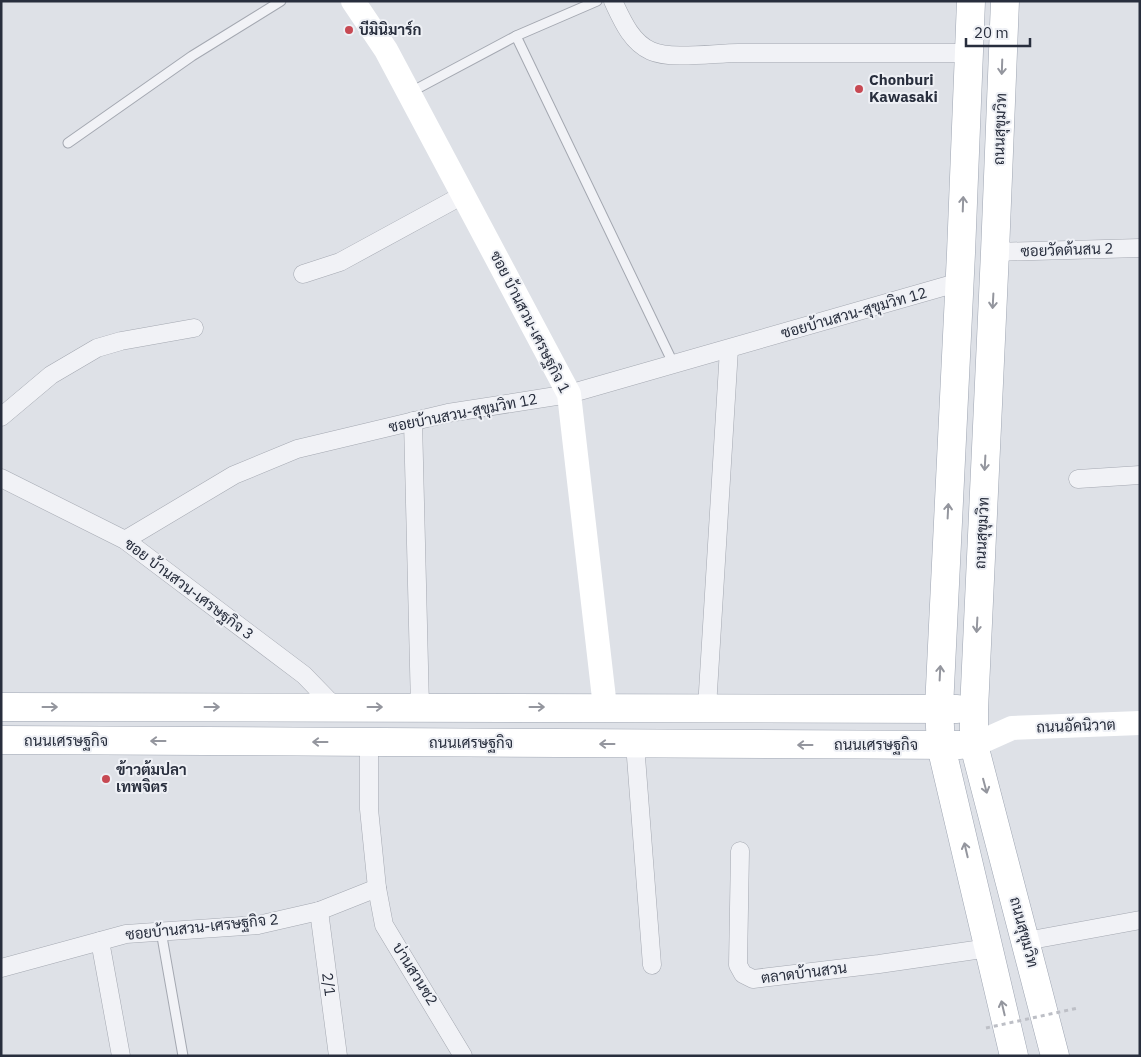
<svg xmlns="http://www.w3.org/2000/svg" width="1141" height="1057" font-family="'IBM Plex Sans',Sarabun,sans-serif">
	<style>
		.lines { fill: none; stroke-linecap: round; stroke-linejoin: round }
		.lane-casing { stroke: #a4a8b1; stroke-width: 11 }
		.street-casing { stroke: #a4a8b1; stroke-width: 19 }
		.primary-casing { stroke: #9ea5b2; stroke-width: 29 }
		.lane { stroke: #f1f2f6; stroke-width: 9 }
		.street { stroke: #f1f2f6; stroke-width: 18 }
		.secondary { stroke: #fff; stroke-width: 24 }
		.primary { stroke: #fff; stroke-width: 28 }
		.path-bridge { stroke: #bdbfc6; stroke-width: 3; stroke-dasharray: 4 4; stroke-linecap: butt }
		.oneway { stroke: #94969e }
		.poi-dot { fill: #c74953; stroke: #eef0f5; stroke-width: 2 }
		.labels { text-anchor: middle; stroke-width: 4; stroke-linejoin: round; paint-order: stroke }
		.poi-label { font-size: 15px; font-weight: bold; fill: #282e3d; stroke: #eef0f5; text-anchor: start }
		.street-label { font-size: 15px; fill: #282e3d; stroke: #eef0f5 }
	</style>
	<rect width="100%" height="100%" fill="#dee1e7"/>
	<g class="lines">
		<defs>
			<g id="lane">
				<polyline points="516,36 674,365"/>
				<polyline points="409,93 516,36 597,1"/>
				<polyline points="68,143 192,56 281,1"/>
				<polyline points="161,931 183,1056"/>
			</g>
			<g id="street">
				<path d="M613,1C622,20 631,42 651,51C671,60 715,53 738,53C815,53 892,53 969,53"/>
				<polyline points="995,252 1140,248"/>
				<polyline points="303,274 340,262 463,195"/>
				<polyline points="1,417 51,375 97,348 121,341 194,328"/>
				<polyline points="413,421 420,707"/>
				<polyline points="1,478 125,540 304,675 335,707"/>
				<polyline points="1078,479 1140,475"/>
				<polyline points="125,540 234,475 297,449 448,413 569,394 960,282"/>
				<polyline points="707,708 729,349"/>
				<polyline points="369,742 369,809 377,888 384,925 463,1056"/>
				<polyline points="635,744 652,965"/>
				<polyline points="740,851 738,965 743,974 753,979 879,964 989,948"/>
				<path id="s1" d="M319,911L338,1056"/>
				<polyline points="100,941 121,1056"/>
				<polyline points="1026,941 1140,920"/>
				<polyline points="1,968 126,934 258,925 319,911 377,888"/>
			</g>
			<g id="primary">
				<polyline points="971,1 961,253 939,708 941,746 1014,1056"/>
				<polyline points="1005,1 995,252 974,710 974,745 1055,1056"/>
				<polyline points="1,707 957,709"/>
				<polyline points="1,740 960,745"/>
			</g>
		</defs>
		<use href="#lane" class="lane-casing"/>
		<use href="#street" class="street-casing"/>
		<use href="#primary" class="primary-casing"/>
		<use href="#lane" class="lane"/>
		<use href="#street" class="street"/>
		<g class="secondary">
			<polyline points="353,1 386,50 569,394 605,707"/>
			<polyline points="974,745 1012,728 1140,723"/>
		</g>
		<use href="#primary" class="primary"/>
		<polyline class="path-bridge" points="986,1028 1078,1008"/>
	</g>
	<defs><path id="oneway-shaft" d="M-6 0H5M1.5-3L5.5 0L1.5 3" fill="none" stroke-width="1.6" stroke-linecap="round" stroke-linejoin="round" transform="scale(1.25)"/></defs>
	<g class="oneway">
		<use href="#oneway-shaft" transform="translate(1002 67) rotate(92)"/>
		<use href="#oneway-shaft" transform="translate(963 204) rotate(-88)"/>
		<use href="#oneway-shaft" transform="translate(993 301) rotate(93)"/>
		<use href="#oneway-shaft" transform="translate(985 463) rotate(93)"/>
		<use href="#oneway-shaft" transform="translate(948 511) rotate(-87)"/>
		<use href="#oneway-shaft" transform="translate(977 625) rotate(93)"/>
		<use href="#oneway-shaft" transform="translate(940 673) rotate(-87)"/>
		<use href="#oneway-shaft" transform="translate(50 707)"/>
		<use href="#oneway-shaft" transform="translate(212 707)"/>
		<use href="#oneway-shaft" transform="translate(375 707)"/>
		<use href="#oneway-shaft" transform="translate(537 707)"/>
		<use href="#oneway-shaft" transform="translate(158 741) rotate(-180)"/>
		<use href="#oneway-shaft" transform="translate(320 742) rotate(-180)"/>
		<use href="#oneway-shaft" transform="translate(607 744) rotate(-180)"/>
		<use href="#oneway-shaft" transform="translate(805 745) rotate(-180)"/>
		<use href="#oneway-shaft" transform="translate(985 786) rotate(75)"/>
		<use href="#oneway-shaft" transform="translate(966 850) rotate(-103)"/>
		<use href="#oneway-shaft" transform="translate(1003 1008) rotate(-103)"/>
	</g>
	<g class="poi-dot">
		<circle cx="349" cy="30" r="5"/>
		<circle cx="859" cy="89" r="5"/>
		<circle cx="106" cy="779" r="5"/>
	</g>
	<g class="labels">
		<g class="poi-label">
			<text x="359" y="35">บีมินิมาร์ก</text>
			<text x="869" y="85">Chonburi<tspan x="869" dy="17">Kawasaki</tspan></text>
			<text x="116" y="775">ข้าวต้มปลา<tspan x="116" dy="17">เทพจิตร</tspan></text>
		</g>
		<g class="street-label">
			<text transform="translate(1000 129) rotate(-88)" y="5">ถนนสุขุมวิท</text>
			<text transform="translate(1067 250) rotate(-2)" y="5">ซอยวัดต้นสน 2</text>
			<text transform="translate(854 313) rotate(-16)" y="5">ซอยบ้านสวน-สุขุมวิท 12</text>
			<text transform="translate(530 322) rotate(63)" y="5">ซอย บ้านสวน-เศรษฐกิจ 1</text>
			<text transform="translate(463 413) rotate(-11)" y="5">ซอยบ้านสวน-สุขุมวิท 12</text>
			<text transform="translate(982 533) rotate(-87)" y="5">ถนนสุขุมวิท</text>
			<text transform="translate(189 589) rotate(37)" y="5">ซอย บ้านสวน-เศรษฐกิจ 3</text>
			<text transform="translate(1076 726) rotate(-2)" y="5">ถนนอัคนิวาต</text>
			<text x="66" y="746">ถนนเศรษฐกิจ</text>
			<text x="471" y="748">ถนนเศรษฐกิจ</text>
			<text x="876" y="750">ถนนเศรษฐกิจ</text>
			<text transform="translate(202 927) rotate(-6)" y="5">ซอยบ้านสวน-เศรษฐกิจ 2</text>
			<text transform="translate(1024 932) rotate(75)" y="5">ถนนสุขุมวิท</text>
			<text transform="translate(804 973) rotate(-7)" y="5">ตลาดบ้านสวน</text>
			<text transform="translate(415 974) rotate(58)" y="5">บ่านสวนซ2</text>
			<text dy="5" stroke="none"><textPath href="#s1" startOffset="74">2/1</textPath></text>
		</g>
	</g>
	<rect width="1141" height="1057" fill="none" stroke="#282e3d" stroke-width="5"/>
	<path d="M966 38v8h64v-8" fill="none" stroke="#282e3d" stroke-width="2.5"/>
	<text x="974" y="38" font-size="15" fill="#282e3d" stroke="#eef0f5" stroke-width="4" paint-order="stroke">20 m</text>
</svg>
